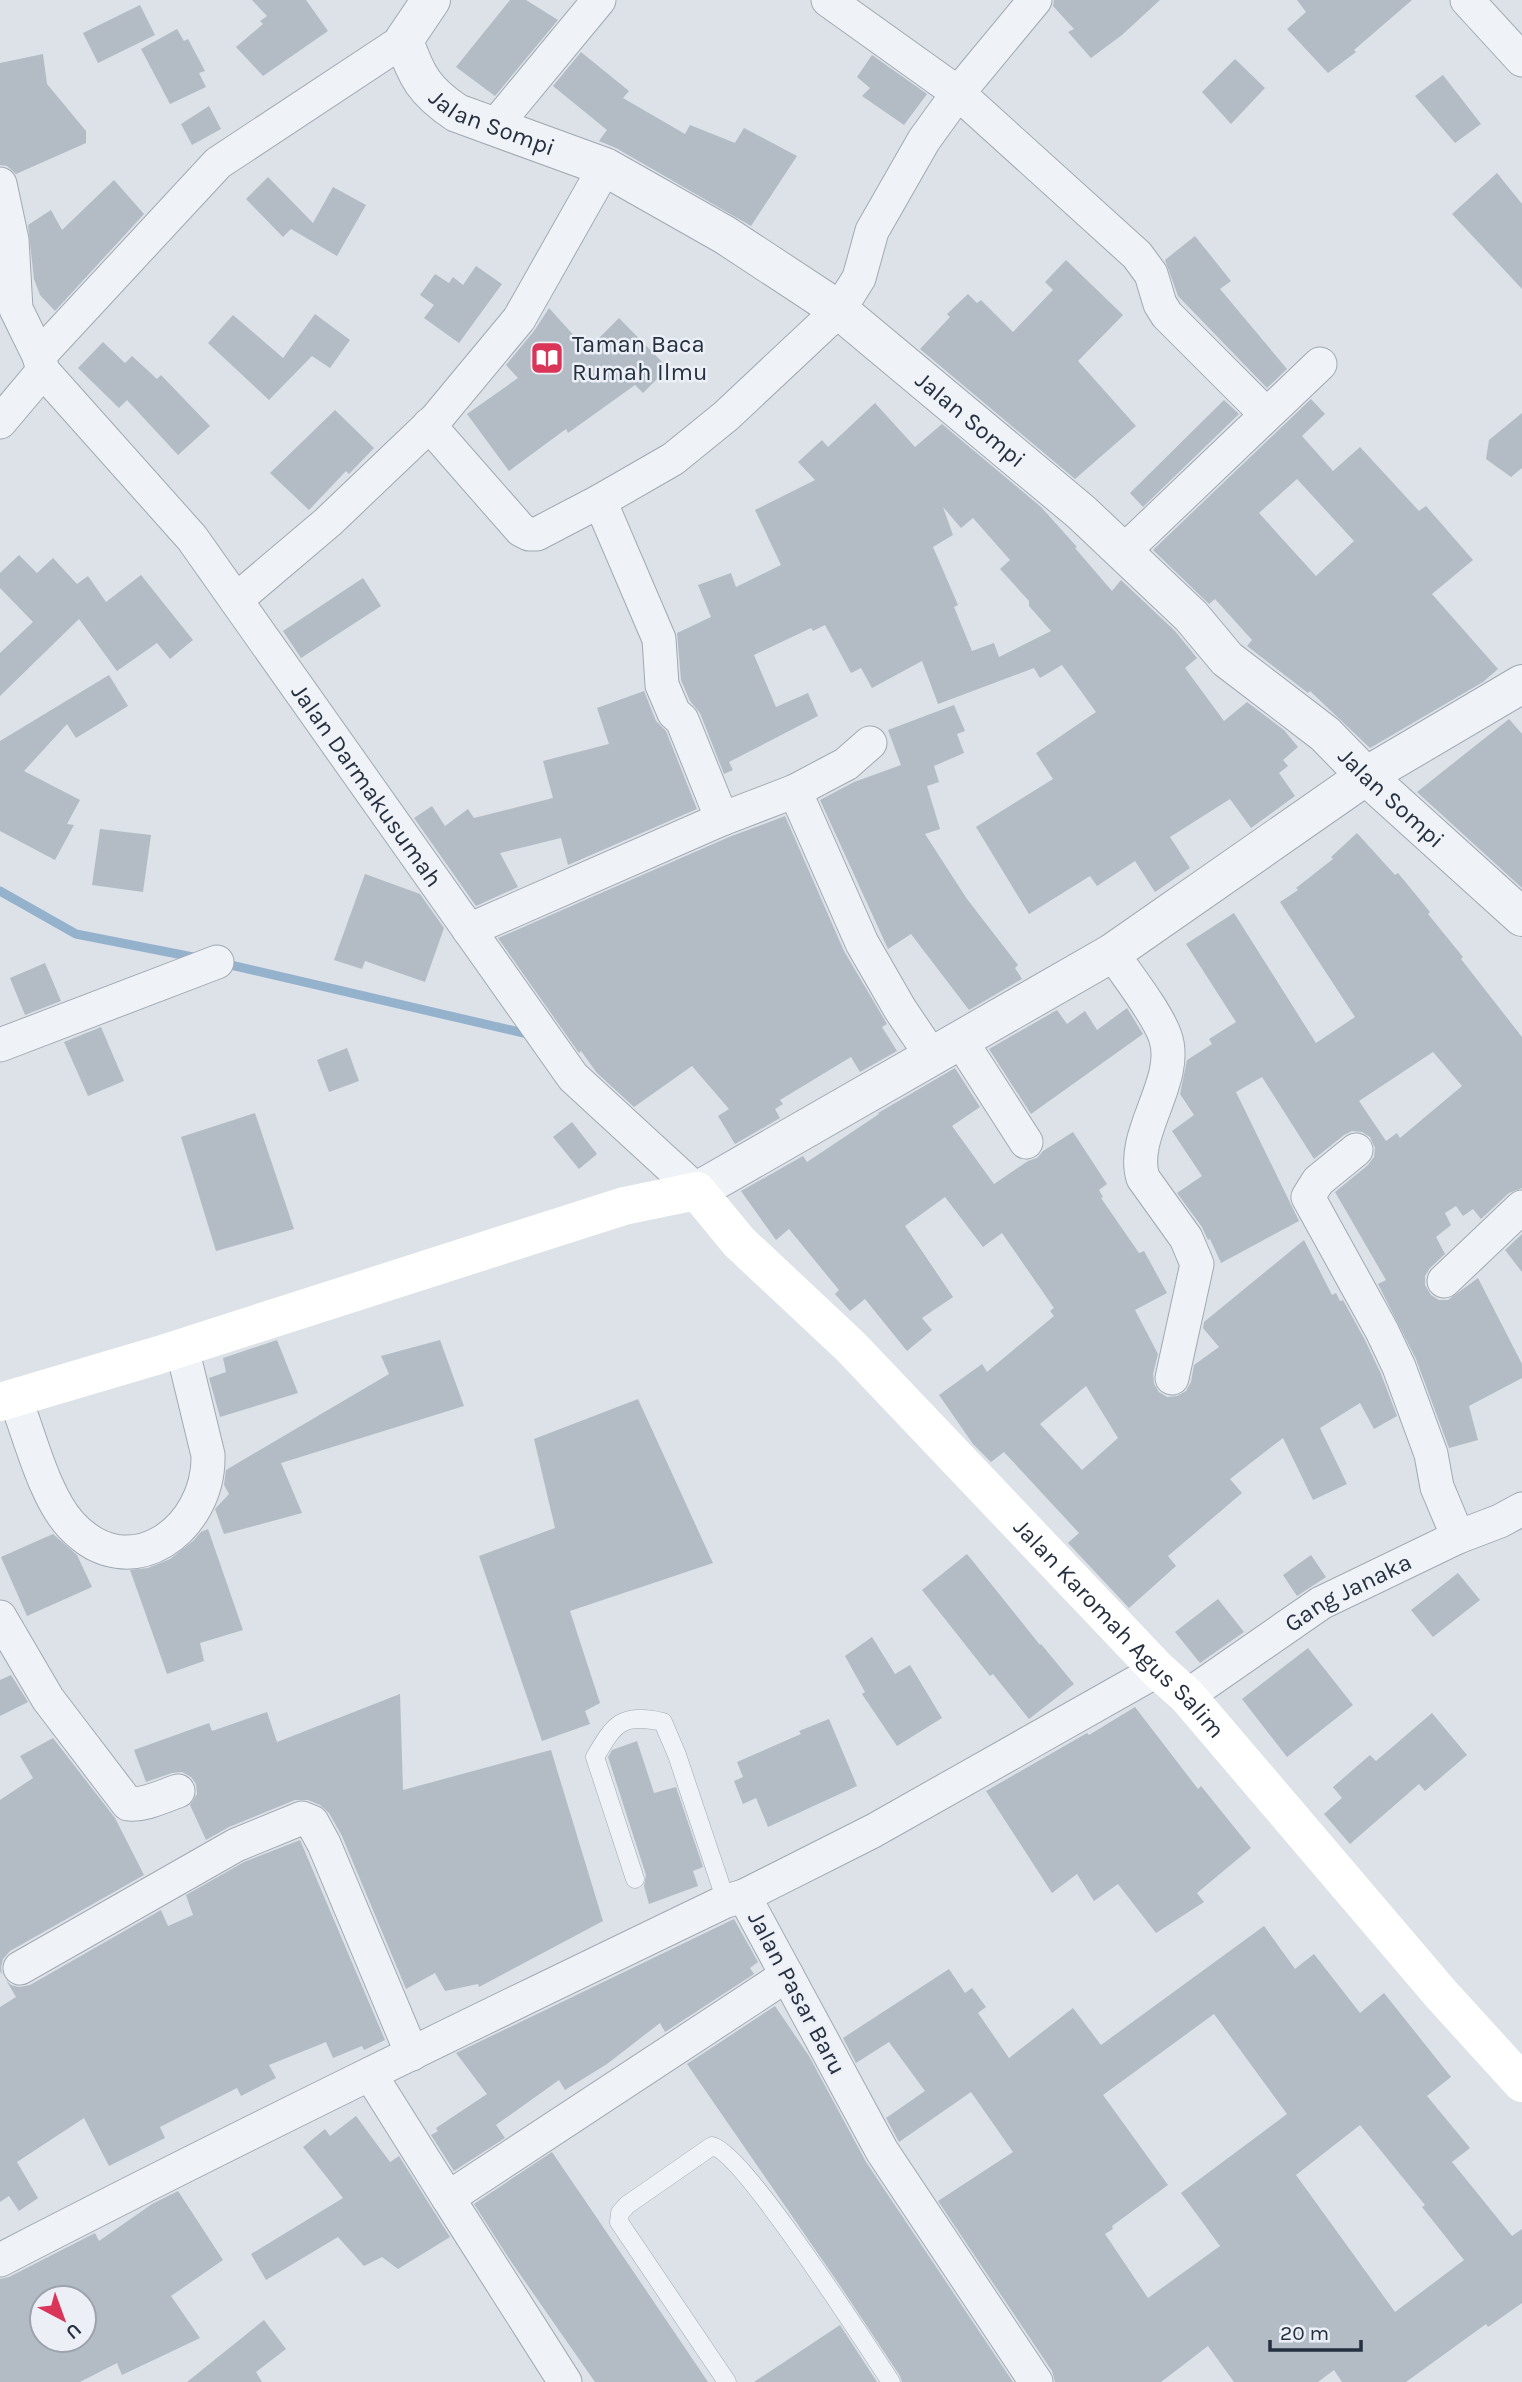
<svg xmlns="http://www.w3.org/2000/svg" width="1522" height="2382" font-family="Karla,sans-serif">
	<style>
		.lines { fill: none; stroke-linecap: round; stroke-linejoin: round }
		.stream { stroke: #94b2cc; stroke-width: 9 }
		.building { fill: #b3bbc5; fill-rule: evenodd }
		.service-casing { stroke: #a1a9b2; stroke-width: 19 }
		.minor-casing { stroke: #a1a9b2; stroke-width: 35 }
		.tertiary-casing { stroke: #a1a9b2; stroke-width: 40 }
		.service { stroke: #eff2f6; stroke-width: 18 }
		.minor { stroke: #eff2f6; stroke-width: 33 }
		.tertiary { stroke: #eff2f6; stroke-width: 38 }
		.secondary { stroke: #fff; stroke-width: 38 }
		.labels { text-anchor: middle; stroke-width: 5; stroke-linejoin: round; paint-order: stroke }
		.street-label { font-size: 24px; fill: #253040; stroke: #ecf0f6 }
		.poi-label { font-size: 24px; fill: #253040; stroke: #ecf0f6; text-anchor: start }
	</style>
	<rect width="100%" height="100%" fill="#dce2e8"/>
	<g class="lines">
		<g class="stream">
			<polyline points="0,891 76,934 198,958"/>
			<polyline points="222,963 532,1035"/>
		</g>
	</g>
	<g class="building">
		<polygon points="252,0 306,0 328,31 263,76 236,47 263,24 260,21 267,16"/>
		<polygon points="510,0 526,0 558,20 495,96 456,67"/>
		<polygon points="1054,0 1160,0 1122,35 1091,58 1068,32 1074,29 1053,6"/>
		<polygon points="1297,0 1412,0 1354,50 1356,52 1328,73 1287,29 1306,12"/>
		<polygon points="140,5 155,35 98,63 83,33"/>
		<polygon points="177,29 184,41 188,39 205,71 199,73 206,87 170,104 141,49"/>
		<polygon points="581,52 629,91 623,98 685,134 690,125 735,143 744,128 797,156 751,226 616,148 599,141 607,130 553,86"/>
		<polygon points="43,54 47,84 86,131 86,143 16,174 7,166 0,165 0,63"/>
		<polygon points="872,55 927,94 904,125 862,96 870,88 857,77"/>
		<polygon points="1235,59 1265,88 1231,124 1202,92"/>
		<polygon points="1443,75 1481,124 1455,143 1415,96"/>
		<polygon points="209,106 221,129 192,145 181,124"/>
		<polygon points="1497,173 1522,204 1522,289 1452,214"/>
		<polygon points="268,177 313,223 333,187 366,205 337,256 291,229 283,237 246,199"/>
		<polygon points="114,180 144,214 55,311 40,295 34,279 28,225 51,210 62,230"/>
		<polygon points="1195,236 1231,281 1220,289 1287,369 1267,388 1178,296 1165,260"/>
		<polygon points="1066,260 1123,315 1078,361 1136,426 1075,479 920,349 950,317 947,314 968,294 977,303 981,300 1013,332 1053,290 1045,282"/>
		<polygon points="476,266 502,284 459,343 424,318 434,305 420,295 435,274 449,283 453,277 463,285"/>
		<polygon points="549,308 587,350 619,318 668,368 643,393 635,385 568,433 566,429 509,471 467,414 518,378 506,365 534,331"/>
		<polygon points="315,314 350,340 330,368 312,356 269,400 208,343 233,315 283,358"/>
		<polygon points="103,342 125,363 132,356 157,379 161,375 210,426 178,455 127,400 119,408 78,368"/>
		<path d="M1311,399L1325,414L1302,436L1333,471L1360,447L1419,511L1426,506L1473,560L1432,594L1498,669L1483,682L1370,748L1310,691L1308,693L1247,646L1252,640L1215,599L1209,604L1153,550ZM1297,479L1354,541L1316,576L1259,513Z"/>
		<polygon points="1224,400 1239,414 1143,507 1130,493"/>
		<path d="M875,403L915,447L942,424L1041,507L1077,547L1075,548L1112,591L1121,580L1175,631L1197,658L1185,668L1224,721L1247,702L1284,730L1298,747L1283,760L1288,766L1279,773L1295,796L1251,828L1230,799L1170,837L1190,868L1155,892L1135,861L1097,886L1090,876L1029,914L976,827L1053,779L1036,753L1096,712L1062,665L1040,678L1034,668L938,704L922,661L872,688L861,668L851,673L825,625L813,631L811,628L754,655L776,707L808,693L818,716L729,762L733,770L724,774L700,713L690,701L681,680L677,633L711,617L698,585L731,573L736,587L781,565L755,510L815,480L798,462L822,440L828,447ZM943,507L961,528L973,518L1010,560L1000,569L1029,601V606L1051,631L999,657L994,643L972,651L954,607L958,605L933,547L953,535Z"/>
		<polygon points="335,410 374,448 349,474 346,471 309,510 270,473"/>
		<polygon points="1522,413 1522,468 1511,477 1486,459 1489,440"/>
		<polygon points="19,555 37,573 53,558 77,584 88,576 106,602 141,575 193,640 170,659 157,643 117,671 79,619 0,696 0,653 33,622 0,588 0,573"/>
		<polygon points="363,578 381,606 301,658 283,631"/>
		<polygon points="109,675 128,706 76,738 67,724 24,771 80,800 67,824 74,825 55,860 0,831 0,741"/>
		<polygon points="644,691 656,721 666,731 697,809 568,865 561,838 500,853 518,887 476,906 414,818 432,806 445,826 468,809 474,818 553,798 543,761 609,744 597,708"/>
		<polygon points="954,705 965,731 957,734 964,753 934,766 939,782 927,786 940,829 925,834 967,899 1018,965 1015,968 1022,979 969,1010 911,934 888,949 820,800 854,782 901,765 888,730"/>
		<polygon points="1509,719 1522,734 1522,888 1417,792"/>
		<polygon points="785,816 844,951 887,1024 882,1027 897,1051 860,1072 851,1057 780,1100 783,1104 775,1109 780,1118 735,1144 718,1116 729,1109 692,1066 634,1107 597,1073 581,1051 579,1053 498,938 729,837"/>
		<polygon points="100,829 151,835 143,892 92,885"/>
		<path d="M1357,833L1395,875L1398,873L1430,912L1428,914L1463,957L1461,959L1522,1037V1188L1509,1193L1481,1219L1473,1209L1463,1216L1456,1206L1445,1213L1451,1225L1436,1237L1445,1254L1430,1268L1425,1276V1285L1431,1295L1439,1300H1448L1478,1278L1522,1364V1378L1469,1406L1478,1440L1449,1448L1416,1359L1378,1284L1386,1280L1335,1192L1368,1165L1374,1157L1375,1148L1370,1137L1362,1132L1352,1131L1344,1135L1314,1159L1262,1077L1236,1092L1299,1221L1221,1263L1210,1239L1208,1240L1202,1227L1177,1193L1202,1176L1172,1131L1194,1115L1180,1094L1187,1060L1212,1044L1209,1039L1236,1022L1186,944L1234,913L1316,1043L1355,1017L1280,902L1298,890L1296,888L1333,859L1331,857ZM1433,1052L1462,1086L1400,1138L1397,1133L1386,1141L1359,1101Z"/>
		<polygon points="365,874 420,894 444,928 425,982 365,961 362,969 334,960"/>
		<polygon points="45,963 61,1001 25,1015 10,978"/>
		<polygon points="1127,1008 1143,1034 1031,1114 989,1049 1057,1010 1067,1024 1085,1011 1097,1030"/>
		<polygon points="101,1027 124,1081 88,1096 64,1042"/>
		<polygon points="347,1048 359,1081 329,1092 317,1060"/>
		<path d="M955,1068L980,1107L952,1126L994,1184L1028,1161L1037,1158L1043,1151L1073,1132L1107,1184L1099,1190L1103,1197L1101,1198L1139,1253L1144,1251L1167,1293L1135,1310L1158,1354L1153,1374L1154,1384L1159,1392L1167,1397L1177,1396L1186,1391L1191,1382L1194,1365L1219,1347L1203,1328L1204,1322L1304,1240L1332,1295L1336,1293L1340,1301L1343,1300L1365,1340L1381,1374L1397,1416L1374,1429L1360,1403L1320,1428L1347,1484L1313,1500L1283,1438L1230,1479L1242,1493L1168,1556L1176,1566L1129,1608L1068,1543L1079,1533L1004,1452L991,1462L973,1444L939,1395L982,1364L987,1372L1054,1316L1050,1311L1054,1308L1002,1233L983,1247L945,1197L905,1226L953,1297L922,1318L932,1330L907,1351L865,1299L850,1311L835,1294L839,1290L789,1229L776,1240L741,1191L803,1156L807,1162L879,1114L878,1113ZM1086,1386L1118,1438L1082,1470L1040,1424Z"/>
		<polygon points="255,1113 294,1229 216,1251 181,1137"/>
		<polygon points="572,1122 597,1154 579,1169 553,1137"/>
		<polygon points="1522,1234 1522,1272 1505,1250"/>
		<polygon points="277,1340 298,1393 220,1417 209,1378 226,1372 223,1358"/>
		<polygon points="440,1340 464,1406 281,1463 302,1513 224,1534 215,1509 229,1494 224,1485 226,1470 389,1374 381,1356"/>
		<polygon points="638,1399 713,1563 570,1611 600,1703 585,1711 590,1724 542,1741 479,1556 555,1528 534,1439"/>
		<polygon points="208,1529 243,1630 200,1643 204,1661 167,1674 130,1570 148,1568 170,1559 193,1541 201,1532"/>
		<polygon points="53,1534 77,1555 92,1587 27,1616 1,1557"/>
		<polygon points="967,1554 1040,1645 1041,1644 1074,1684 1029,1719 993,1674 990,1676 922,1590"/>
		<polygon points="1311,1555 1326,1577 1297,1596 1283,1575"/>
		<polygon points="1458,1573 1480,1600 1433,1637 1411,1610"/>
		<polygon points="1218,1599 1244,1632 1200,1663 1175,1632"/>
		<polygon points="872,1637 895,1674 910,1665 942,1718 897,1746 862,1694 865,1692 845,1656"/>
		<polygon points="1308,1648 1353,1705 1287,1757 1242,1699"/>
		<polygon points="11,1675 28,1702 0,1716 0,1680"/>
		<polygon points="400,1694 403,1790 551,1750 603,1921 479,1987 478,1984 445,1991 435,1973 406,1989 342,1836 329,1813 320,1805 308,1800 295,1800 229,1827 206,1840 190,1805 197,1794 196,1784 191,1777 182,1772 172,1773 146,1782 134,1750 209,1723 212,1731 267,1712 277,1742"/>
		<polygon points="1135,1707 1198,1789 1201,1786 1251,1848 1197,1893 1204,1902 1156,1933 1118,1884 1094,1901 1077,1874 1052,1893 986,1791 1087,1733 1089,1735"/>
		<polygon points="1432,1713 1467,1755 1425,1791 1419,1784 1350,1844 1324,1814 1342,1798 1333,1787 1370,1755 1376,1761"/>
		<polygon points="829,1719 857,1786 768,1827 756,1798 743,1804 734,1781 743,1777 737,1762 801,1734 799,1731"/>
		<polygon points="53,1738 115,1818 144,1875 10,1951 3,1959 1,1967 2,1975 0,1971 0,1800 33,1778 20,1756"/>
		<polygon points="637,1741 654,1793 676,1787 703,1867 693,1871 698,1886 649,1904 644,1886 646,1875 608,1757 612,1750"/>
		<polygon points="300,1840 385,2040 364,2050 362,2046 333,2058 326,2042 269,2065 276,2078 241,2096 237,2088 160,2127 165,2138 109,2166 84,2118 17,2162 38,2198 19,2211 9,2196 0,2202 0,2007 16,1997 6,1980 11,1985 19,1987 30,1985 161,1910 168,1926 193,1915 186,1895 244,1862"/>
		<polygon points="734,1919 758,1962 750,1968 754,1974 665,2032 660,2023 607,2064 565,2090 559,2080 496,2125 505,2138 454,2171 431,2135 438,2131 436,2128 487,2094 456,2053"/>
		<path d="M1264,1926L1295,1969L1314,1954L1360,2013L1384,1993L1451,2077L1427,2096L1470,2148L1452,2162L1512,2236L1522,2229V2303L1488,2327L1486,2324L1406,2382H1342L1334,2370L1318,2382H1234L1208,2346L1161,2382H1055L1052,2371L938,2201L1013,2152L971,2092L899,2142L886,2118L925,2091L889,2042L856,2063L843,2038L949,1969L965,1993L972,1988L986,2007L978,2013L1009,2058L1073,2008L1101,2045ZM1214,2014L1287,2114L1181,2193L1220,2246L1148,2298L1105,2234L1113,2229L1112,2226L1168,2185L1103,2095ZM1360,2125L1425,2205L1422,2207L1464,2260L1395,2312L1296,2175Z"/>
		<polygon points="775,2006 809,2056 866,2162 1013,2382 902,2382 900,2376 841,2287 687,2064"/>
		<polygon points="356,2116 390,2162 399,2156 450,2237 398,2269 382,2257 364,2266 338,2237 266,2280 251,2254 343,2198 303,2147 325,2129 330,2136"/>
		<polygon points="552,2152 635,2274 708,2382 595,2382 510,2260 474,2204"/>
		<path d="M178,2191L223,2260L171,2296L200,2338L122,2375L117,2363L80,2382H0V2279L9,2277L95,2233L99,2241L152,2204ZM42,2298H84V2340H42Z"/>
		<polygon points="264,2320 286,2349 256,2372 262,2382 187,2382"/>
		<polygon points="840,2325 877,2382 754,2382"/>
	</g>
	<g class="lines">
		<defs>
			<g id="service">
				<path d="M635,1879L595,1757C615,1723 621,1713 663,1722L677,1755L726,1901"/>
				<path d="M727,2382L619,2222L620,2213L627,2205L712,2146C743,2152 867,2346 891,2382"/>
			</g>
			<g id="minor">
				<polyline points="1035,0 958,93 1137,255 1151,274 1160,304 1167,315 1266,414"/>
				<polyline points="1467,0 1522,60"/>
				<polyline points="494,127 599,0"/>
				<path id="s1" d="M0,184L12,240L16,309L39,356L43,371L192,538L573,1077L697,1191"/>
				<polyline points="39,356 218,163 404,40"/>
				<polyline points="0,422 43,371"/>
				<polyline points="429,425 521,530 529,534 537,534 600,501 659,639 662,685 674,713 682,720 722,819"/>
				<polyline points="600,501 673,459 726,416 839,310 859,278 872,231 924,140 958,93 828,0"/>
				<polyline points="1123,552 1320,364"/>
				<polyline points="236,600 328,522 436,419 519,319 605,167"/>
				<polyline points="795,791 862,943 900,1009 933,1058"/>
				<polyline points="469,930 722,819 795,791 846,764 870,743"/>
				<path d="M1112,953C1127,975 1157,1013 1165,1036C1181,1080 1129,1134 1143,1178L1186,1238L1197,1264L1172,1378"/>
				<polyline points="961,1041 1026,1142"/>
				<polyline points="0,1045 217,962"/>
				<polyline points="1356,1150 1318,1181 1308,1197 1382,1331 1399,1367 1431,1454 1437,1487 1458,1537"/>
				<polyline points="1444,1281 1522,1207"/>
				<path d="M15,1398C30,1436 44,1496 71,1525C130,1589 210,1529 208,1455L182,1348"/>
				<path d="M0,1617L48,1699L128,1804C144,1806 163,1796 178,1791"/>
				<path id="s2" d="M1187,1696L1321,1603L1458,1537L1500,1521L1522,1509"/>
				<polyline points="20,1968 236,1845 302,1818 312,1822 324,1844 412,2054"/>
				<polyline points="370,2074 448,2198"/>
				<path d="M0,2260C240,2136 483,2018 726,1901L744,1896"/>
				<polyline points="565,2382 448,2198 787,1975"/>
				<polyline points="1036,2382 882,2151 744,1896 873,1831 1158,1670"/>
			</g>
			<g id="tertiary">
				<path id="s3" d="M431,0L404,40C416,76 425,92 457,113L605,167L725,235L839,310L1081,512L1191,616L1227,659L1325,734L1366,776L1522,917"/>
				<polyline points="697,1191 1112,953 1366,776 1522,684"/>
			</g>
		</defs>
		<use href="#service" class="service-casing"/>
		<use href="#minor" class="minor-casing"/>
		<use href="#tertiary" class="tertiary-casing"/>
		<use href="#service" class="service"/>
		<use href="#minor" class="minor"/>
		<use href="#tertiary" class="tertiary"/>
		<path class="secondary" id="s4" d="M0,1402L159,1355L624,1206L697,1191L739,1242L851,1347L1158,1670L1187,1696L1441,1994L1522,2083"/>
	</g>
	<defs>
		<symbol id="library-square" viewBox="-11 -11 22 22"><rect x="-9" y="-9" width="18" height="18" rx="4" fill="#da3558" stroke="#ecf0f6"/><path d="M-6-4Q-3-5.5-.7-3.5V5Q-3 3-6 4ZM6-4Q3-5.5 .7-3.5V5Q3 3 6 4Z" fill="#fff"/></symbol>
	</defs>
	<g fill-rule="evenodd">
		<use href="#library-square" x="528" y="339" width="38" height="38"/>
	</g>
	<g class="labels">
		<g class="street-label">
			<text dy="8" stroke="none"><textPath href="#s3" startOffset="177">Jalan Sompi</textPath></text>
			<text dy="8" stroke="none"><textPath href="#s3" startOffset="744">Jalan Sompi</textPath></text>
			<text dy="8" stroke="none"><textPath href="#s1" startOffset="721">Jalan Darmakusumah</textPath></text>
			<text dy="8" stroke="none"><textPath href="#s3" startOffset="1311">Jalan Sompi</textPath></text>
			<text dy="8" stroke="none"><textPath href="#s2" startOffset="192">Gang Janaka</textPath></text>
			<text dy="8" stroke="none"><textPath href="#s4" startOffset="1337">Jalan Karomah Agus Salim</textPath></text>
			<text transform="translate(797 1993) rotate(62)" y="8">Jalan Pasar Baru</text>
		</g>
		<g class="poi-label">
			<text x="572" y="352">Taman Baca<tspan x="572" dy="28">Rumah Ilmu</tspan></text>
		</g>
	</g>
	<g transform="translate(63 2319) rotate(139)"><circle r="33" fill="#ecf0f6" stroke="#9ca3ad" stroke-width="2"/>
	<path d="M0-5L12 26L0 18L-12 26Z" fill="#da3558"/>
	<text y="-10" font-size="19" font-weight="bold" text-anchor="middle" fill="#253040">U</text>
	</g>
	<path d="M1270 2340v10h91v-10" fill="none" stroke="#253040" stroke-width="3.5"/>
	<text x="1280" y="2340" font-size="21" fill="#253040" stroke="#ecf0f6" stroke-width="5" paint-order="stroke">20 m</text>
</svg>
